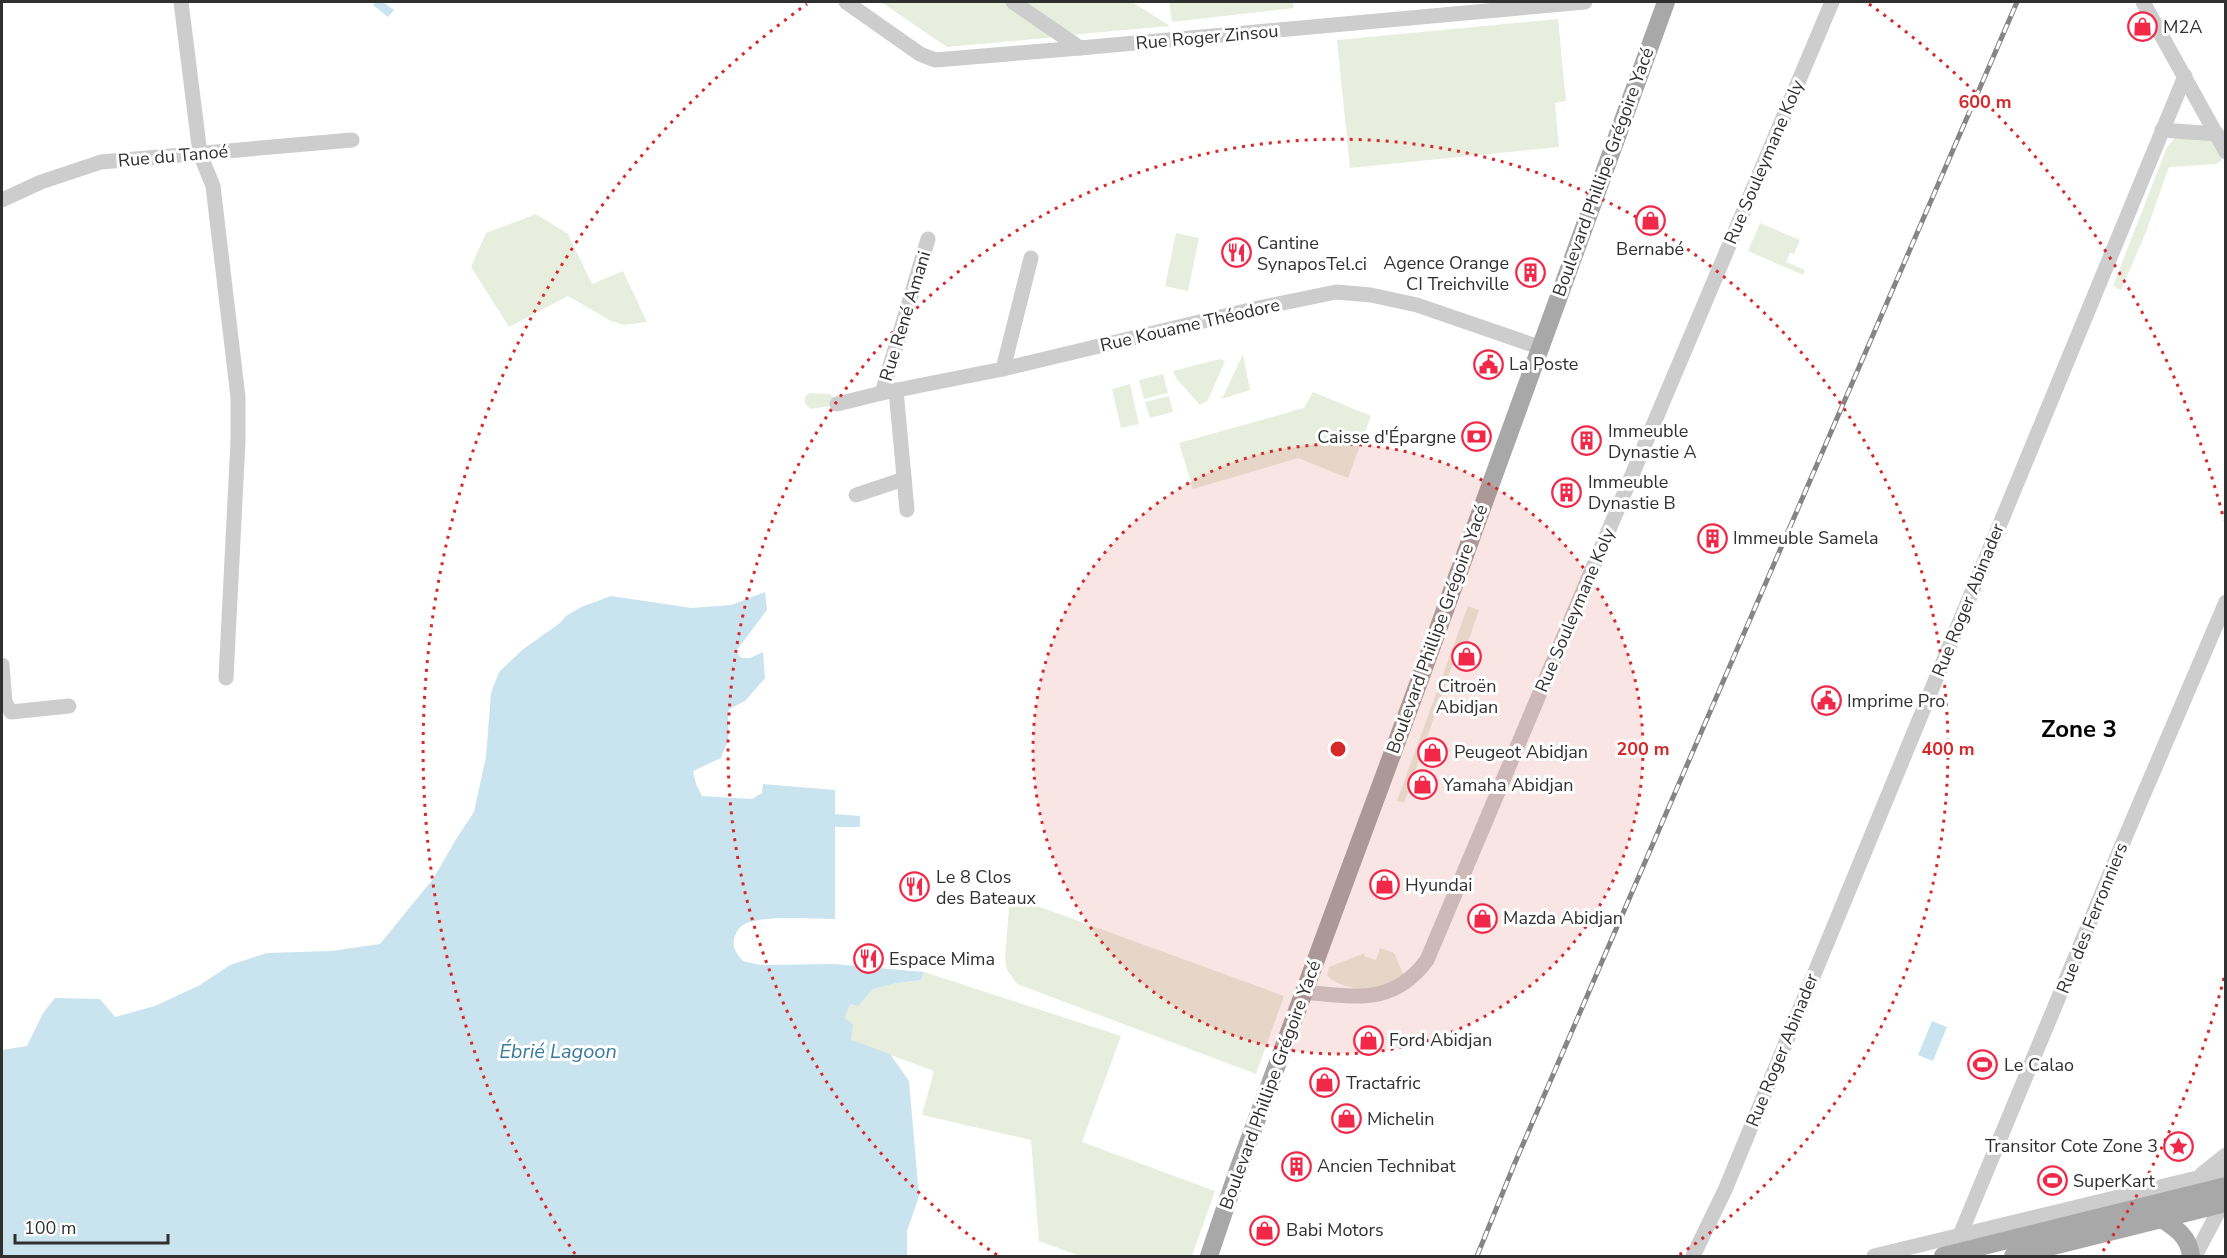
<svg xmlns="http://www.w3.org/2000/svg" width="2227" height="1258" font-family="'Nunito Sans',sans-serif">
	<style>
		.green { fill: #e8eede }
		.water { fill: #c9e3ef }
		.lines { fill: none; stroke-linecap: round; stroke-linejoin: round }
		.minor { stroke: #cdcdcd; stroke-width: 15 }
		.major { stroke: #a8a8a8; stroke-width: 18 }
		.rail-casing { stroke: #858585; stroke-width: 5 }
		.rail { stroke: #fff; stroke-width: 3; stroke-dasharray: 9; stroke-linecap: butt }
		.ring { fill: none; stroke: #d62828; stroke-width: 3; stroke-dasharray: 3 6 }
		.labels { text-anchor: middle; stroke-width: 6; stroke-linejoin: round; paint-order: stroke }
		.poi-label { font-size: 18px; fill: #303030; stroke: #fff; text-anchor: start }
		.street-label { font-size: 18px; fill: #303030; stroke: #fff }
		.water-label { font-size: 20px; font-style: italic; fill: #387c99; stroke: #fff }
		.district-label { font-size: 24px; font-weight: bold; fill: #000; stroke: #fff }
		.centre { fill: #d62828; stroke: #fff; stroke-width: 3 }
		.ring-label { font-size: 18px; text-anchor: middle; font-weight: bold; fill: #d62828; stroke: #fff; stroke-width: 6; stroke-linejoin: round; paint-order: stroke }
	</style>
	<rect width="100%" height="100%" fill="#fff"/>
	<g class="green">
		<polygon points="881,2 1006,2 1056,37 947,47"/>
		<polygon points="1024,2 1132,2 1170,26 1069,35"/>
		<polygon points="1169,2 1293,2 1294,8 1172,22"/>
		<polygon points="1558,19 1566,101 1555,103 1559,147 1350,168 1337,40"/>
		<polygon points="2176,137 2206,137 2213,143 2222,160 2216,164 2169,167 2146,232 2121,290 2113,286 2167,147"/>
		<polygon points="536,214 568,234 592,284 623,271 647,322 624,325 611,321 568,296 509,327 471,267 486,233"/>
		<polygon points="1760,223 1800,240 1794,254 1790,253 1786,262 1805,270 1803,275 1748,251"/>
		<polygon points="1176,233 1199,238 1188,291 1165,286"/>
		<polygon points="1243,354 1250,390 1222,399"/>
		<polygon points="1220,359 1225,361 1208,400 1200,405 1176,378 1173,371"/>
		<polygon points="1163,374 1168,393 1144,399 1139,380"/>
		<polygon points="1130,384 1139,424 1121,428 1112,389"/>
		<polygon points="1313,392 1371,416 1348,478 1298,458 1193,489 1179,443 1304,408"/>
		<polygon points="810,393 829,394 834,397 836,401 831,406 810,409 805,403 805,397"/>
		<polygon points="1169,396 1173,412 1150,418 1145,402"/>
		<polygon points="1468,606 1479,610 1467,645 1460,643 1404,803 1397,801"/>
		<polygon points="1010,896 1284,996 1256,1074 1017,984 1007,970 1005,958"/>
		<path d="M1380,948L1394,953L1404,976C1397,980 1390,984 1382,987C1366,992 1338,988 1327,975L1329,967L1365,953L1364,956L1376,960Z"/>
		<polygon points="924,972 1121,1036 1082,1142 1215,1191 1192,1256 1080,1256 1039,1241 1031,1140 922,1115 934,1071 850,1040 845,1018 850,1004 858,1006 873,989 897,983 921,980"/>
	</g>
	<g class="water">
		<polygon points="376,2 383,2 394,10 388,17 373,5"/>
		<path d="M765,592L767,610L736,651L741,658H750L763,652L765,678L745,701L729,709C726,719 730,728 728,739C727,745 723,752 721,758L693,771L696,784L702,796L752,799L762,793L763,784L835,790V814L860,816V827H835V919C813,919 767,915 747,923C741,925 737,930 735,936C731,946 736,953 743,961L760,965L834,964L924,972L921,980L897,983L873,989L858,1006L850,1004L845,1018L853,1025L851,1040L890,1054L909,1081L919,1196L907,1231V1256H2V1050L27,1046L43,1013L55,998L100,999L115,1017L155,1006L200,985L230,965L267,953L331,951L380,944L433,879L458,836L474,812L486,757L491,693L499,672L522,650L560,623L566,616L581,607L611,596L692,608L731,605Z"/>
		<polygon points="1932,1021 1947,1027 1933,1061 1918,1055"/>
	</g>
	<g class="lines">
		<g class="minor">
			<polyline points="181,2 200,154 213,186 238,397 238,441 226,678"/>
			<polyline points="846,2 920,54 935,60 1080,48 1585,2"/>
			<polyline points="1013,2 1080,48"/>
			<polyline points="2143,2 2226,152"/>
			<polyline points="2162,130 2217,134"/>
			<polyline points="2,200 41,182 101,162 352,140"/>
			<polyline points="1003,369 1031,258"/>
			<polyline points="896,390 907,510"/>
			<polyline points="882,393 928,239"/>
			<polyline points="837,404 882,393 1003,369 1258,308 1336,292 1371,295 1417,305 1539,347"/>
			<polyline points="856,495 904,479"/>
			<polyline points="2,665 5,702 11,712 69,706"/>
			<path d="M1303,992C1354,996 1392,1007 1427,960L1832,2"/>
			<polyline points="2202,1174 2226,1155"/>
			<polyline points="1960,1235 2121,847 2226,602"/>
			<polyline points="1693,1256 1725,1190 2185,76"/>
			<polyline points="1874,1256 2226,1171"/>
			<polyline points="2195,1256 2226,1197"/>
		</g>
		<g class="major">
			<path d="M2162,1219C2177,1229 2189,1237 2191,1256"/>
			<polyline points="1209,1256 1238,1170 1413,698 1666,2"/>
			<polyline points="1943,1256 2226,1186"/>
			<polyline points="2013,1256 2226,1203"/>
		</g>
		<defs>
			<polyline id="rail" points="1477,1256 1514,1165 2017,2"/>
		</defs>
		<use href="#rail" class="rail-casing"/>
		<use href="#rail" class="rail"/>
	</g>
	<circle cx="1338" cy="749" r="305" fill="#d62828" fill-opacity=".12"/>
	<g class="ring">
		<circle cx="1338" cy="749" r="305"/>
		<path d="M997 1255A610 610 0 1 1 1679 1255"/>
		<path d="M2224 978A915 915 0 0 1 2101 1254M575 1254A915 915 0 0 1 807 4M1869 4A915 915 0 0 1 2224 520"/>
	</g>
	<defs>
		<symbol id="shop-ring" viewBox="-11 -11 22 22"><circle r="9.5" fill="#fff" stroke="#f22848" stroke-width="1.5"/><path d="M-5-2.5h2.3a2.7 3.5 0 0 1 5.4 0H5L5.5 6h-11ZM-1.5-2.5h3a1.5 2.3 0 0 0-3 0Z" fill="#f22848"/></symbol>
		<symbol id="restaurant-ring" viewBox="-11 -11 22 22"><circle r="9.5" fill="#fff" stroke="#f22848" stroke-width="1.5"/><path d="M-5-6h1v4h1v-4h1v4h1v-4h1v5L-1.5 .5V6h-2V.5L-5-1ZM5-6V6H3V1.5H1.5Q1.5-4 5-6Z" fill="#f22848"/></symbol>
		<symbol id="building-ring" viewBox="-11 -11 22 22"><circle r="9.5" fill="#fff" stroke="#f22848" stroke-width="1.5"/><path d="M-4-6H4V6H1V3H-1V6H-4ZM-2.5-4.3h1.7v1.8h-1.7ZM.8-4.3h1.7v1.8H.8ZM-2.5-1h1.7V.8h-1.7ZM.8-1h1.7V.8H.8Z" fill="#f22848"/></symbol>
		<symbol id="civic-ring" viewBox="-11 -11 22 22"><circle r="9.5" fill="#fff" stroke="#f22848" stroke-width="1.5"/><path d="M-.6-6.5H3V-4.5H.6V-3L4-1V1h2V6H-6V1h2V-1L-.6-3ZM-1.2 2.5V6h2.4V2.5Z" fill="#f22848"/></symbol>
		<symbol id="bank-ring" viewBox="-11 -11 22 22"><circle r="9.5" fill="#fff" stroke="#f22848" stroke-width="1.5"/><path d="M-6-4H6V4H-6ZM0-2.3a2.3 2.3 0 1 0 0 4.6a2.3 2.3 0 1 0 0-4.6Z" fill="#f22848"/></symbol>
		<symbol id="stadium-ring" viewBox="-11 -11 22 22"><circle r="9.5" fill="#fff" stroke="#f22848" stroke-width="1.5"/><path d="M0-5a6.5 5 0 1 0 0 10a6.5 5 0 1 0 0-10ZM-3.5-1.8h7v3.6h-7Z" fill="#f22848"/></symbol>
		<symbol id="sight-ring" viewBox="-11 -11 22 22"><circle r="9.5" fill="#fff" stroke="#f22848" stroke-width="1.5"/><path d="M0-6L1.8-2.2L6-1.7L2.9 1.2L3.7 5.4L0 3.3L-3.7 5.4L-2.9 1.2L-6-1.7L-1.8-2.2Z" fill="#f22848"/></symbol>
	</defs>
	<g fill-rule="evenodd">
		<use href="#shop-ring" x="2126" y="10" width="33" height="33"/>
		<use href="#shop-ring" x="1634" y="204" width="33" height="33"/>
		<use href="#restaurant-ring" x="1220" y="236" width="33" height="33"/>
		<use href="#building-ring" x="1514" y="256" width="33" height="33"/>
		<use href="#civic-ring" x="1472" y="348" width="33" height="33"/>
		<use href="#bank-ring" x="1460" y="420" width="33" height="33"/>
		<use href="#building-ring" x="1570" y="424" width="33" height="33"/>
		<use href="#building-ring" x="1550" y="476" width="33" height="33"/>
		<use href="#building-ring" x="1696" y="522" width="33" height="33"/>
		<use href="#shop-ring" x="1450" y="640" width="33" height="33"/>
		<use href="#civic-ring" x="1810" y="684" width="33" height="33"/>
		<use href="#shop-ring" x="1416" y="736" width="33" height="33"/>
		<use href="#shop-ring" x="1406" y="768" width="33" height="33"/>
		<use href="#shop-ring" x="1368" y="868" width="33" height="33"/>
		<use href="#restaurant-ring" x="898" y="870" width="33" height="33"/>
		<use href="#shop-ring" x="1466" y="902" width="33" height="33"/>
		<use href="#restaurant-ring" x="852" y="942" width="33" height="33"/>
		<use href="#shop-ring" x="1352" y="1024" width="33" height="33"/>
		<use href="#stadium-ring" x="1966" y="1048" width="33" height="33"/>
		<use href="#shop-ring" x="1308" y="1066" width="33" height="33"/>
		<use href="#shop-ring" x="1330" y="1102" width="33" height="33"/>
		<use href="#sight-ring" x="2162" y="1130" width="33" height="33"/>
		<use href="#building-ring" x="1280" y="1150" width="33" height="33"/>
		<use href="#stadium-ring" x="2036" y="1164" width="33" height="33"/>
		<use href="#shop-ring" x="1248" y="1214" width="33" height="33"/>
	</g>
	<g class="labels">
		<g class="poi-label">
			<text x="2163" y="33">M2A</text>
			<text x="1257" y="249">Cantine<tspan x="1257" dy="21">SynaposTel.ci</tspan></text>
			<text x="1650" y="255" text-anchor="middle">Bernabé</text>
			<text x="1509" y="269" text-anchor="end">Agence Orange<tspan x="1509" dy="21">CI Treichville</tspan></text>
			<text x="1509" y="370">La Poste</text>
			<text x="1608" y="437">Immeuble<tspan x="1608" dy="21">Dynastie A</tspan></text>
			<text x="1456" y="443" text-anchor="end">Caisse d'Épargne</text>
			<text x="1588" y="488">Immeuble<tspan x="1588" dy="21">Dynastie B</tspan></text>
			<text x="1733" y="544">Immeuble Samela</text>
			<text x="1467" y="692" text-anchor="middle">Citroën<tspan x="1467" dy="21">Abidjan</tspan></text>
			<text x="1847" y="707">Imprime Pro</text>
			<text x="1454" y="758">Peugeot Abidjan</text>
			<text x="1443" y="791">Yamaha Abidjan</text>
			<text x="936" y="883">Le 8 Clos<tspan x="936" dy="21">des Bateaux</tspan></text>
			<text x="1405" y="891">Hyundai</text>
			<text x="1503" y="924">Mazda Abidjan</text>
			<text x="889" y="965">Espace Mima</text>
			<text x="1389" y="1046">Ford Abidjan</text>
			<text x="2004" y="1071">Le Calao</text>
			<text x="1346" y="1089">Tractafric</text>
			<text x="1367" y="1125">Michelin</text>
			<text x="2158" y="1152" text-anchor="end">Transitor Cote Zone 3</text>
			<text x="1317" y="1172">Ancien Technibat</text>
			<text x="2073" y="1187">SuperKart</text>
			<text x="1286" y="1236">Babi Motors</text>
		</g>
		<g class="street-label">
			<text transform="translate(1207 37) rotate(-5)" y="6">Rue Roger Zinsou</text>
			<text transform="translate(173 156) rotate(-5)" y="6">Rue du Tanoé</text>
			<text transform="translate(1764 162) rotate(-67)" y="6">Rue Souleymane Koly</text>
			<text transform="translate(1603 172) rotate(-70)" y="6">Boulevard Phillipe Grégoire Yacé</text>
			<text transform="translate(905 316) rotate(-73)" y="6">Rue René Amani</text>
			<text transform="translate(1190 325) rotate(-13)" y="6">Rue Kouame Théodore</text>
			<text transform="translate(1968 600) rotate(-68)" y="6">Rue Roger Abinader</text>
			<text transform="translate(1575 610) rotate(-67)" y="6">Rue Souleymane Koly</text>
			<text transform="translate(1437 629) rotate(-70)" y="6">Boulevard Phillipe Grégoire Yacé</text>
			<text transform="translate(2092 918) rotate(-68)" y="6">Rue des Ferronniers</text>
			<text transform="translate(1782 1050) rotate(-68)" y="6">Rue Roger Abinader</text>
			<text transform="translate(1270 1085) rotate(-70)" y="6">Boulevard Phillipe Grégoire Yacé</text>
		</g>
		<g class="water-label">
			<text x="558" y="1058">Ébrié Lagoon</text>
		</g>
		<g class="district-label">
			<text x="2079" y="737">Zone 3</text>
		</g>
	</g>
	<circle cx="1338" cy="749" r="9" class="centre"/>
	<g class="ring-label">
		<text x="1985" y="108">600 m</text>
		<text x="1643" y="755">200 m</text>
		<text x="1948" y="755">400 m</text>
	</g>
	<rect width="2227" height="1258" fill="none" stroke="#303030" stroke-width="6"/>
	<path d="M15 1234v9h153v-9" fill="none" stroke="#303030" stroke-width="3"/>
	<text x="24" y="1234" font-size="18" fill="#303030" stroke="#ffffff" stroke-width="4.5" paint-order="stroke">100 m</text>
</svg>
